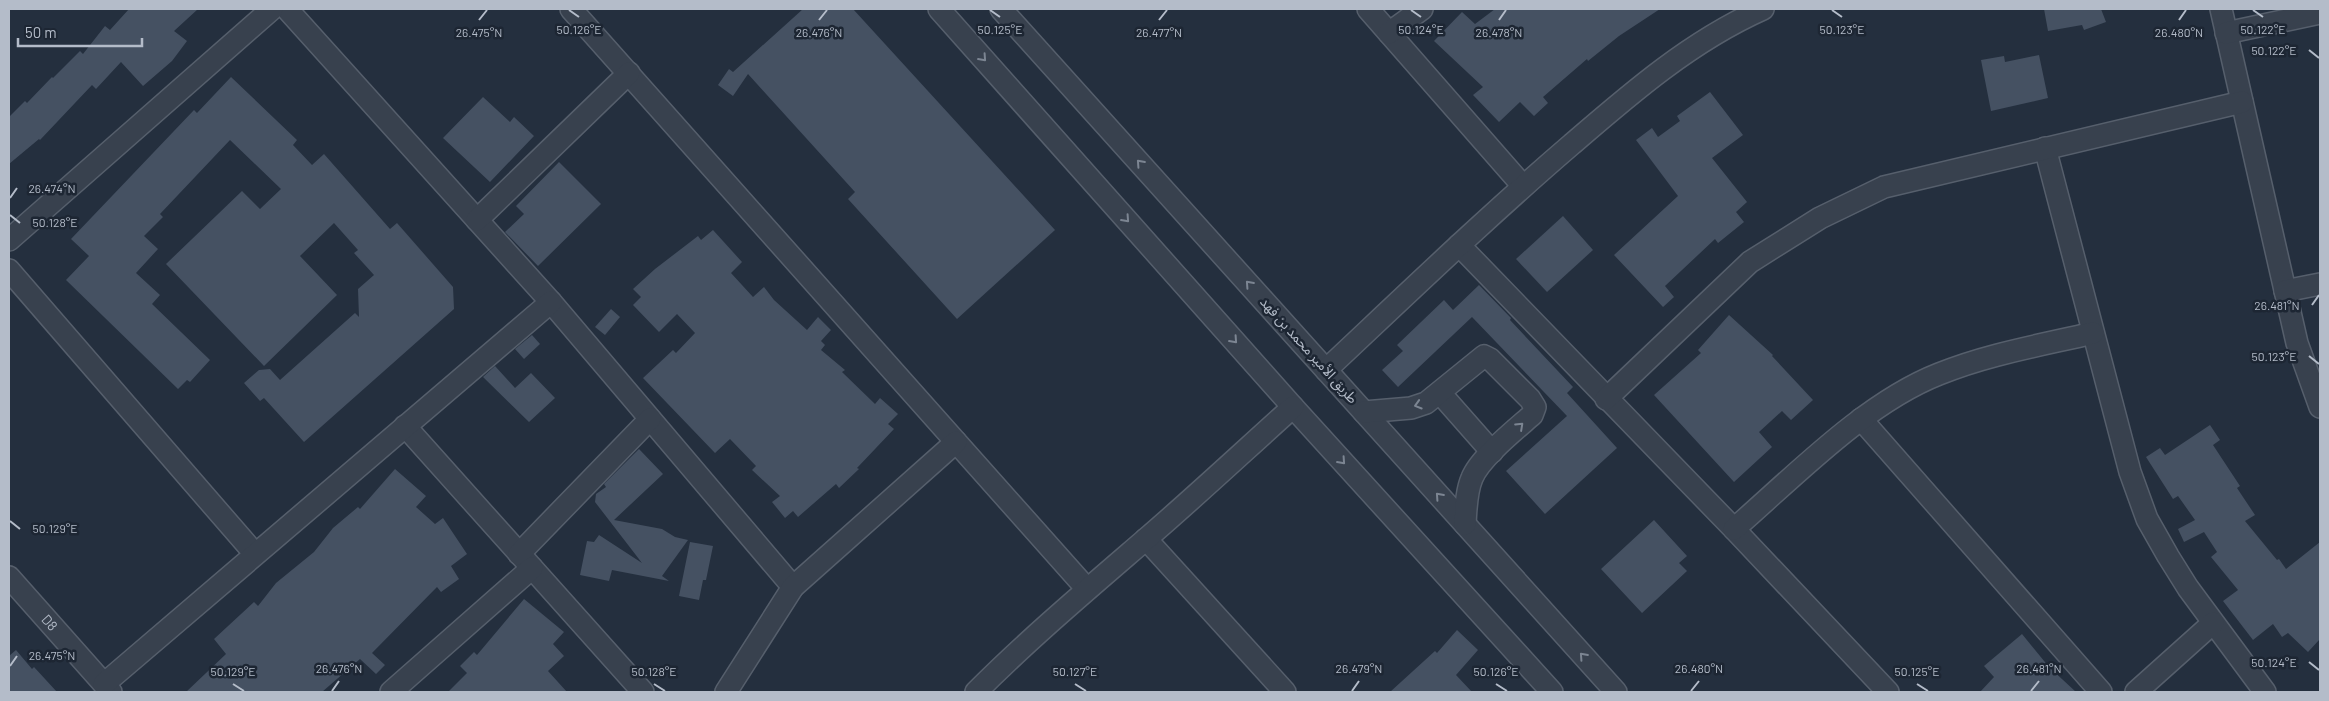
<svg xmlns="http://www.w3.org/2000/svg" width="2329" height="701" font-family="Barlow,'Noto Sans Arabic',sans-serif">
	<style>
		.building { fill: #455162 }
		.lines { fill: none; stroke-linecap: round; stroke-linejoin: round }
		.minor-casing { stroke: #565f6c; stroke-width: 24 }
		.minor { stroke: #38414e; stroke-width: 21 }
		.oneway { stroke: #7c8592 }
		.ticks { fill: none; stroke: #b4bcc9; stroke-width: 2 }
		.labels { text-anchor: middle; stroke-width: 5; stroke-linejoin: round; paint-order: stroke }
		.street-label { font-size: 14px; fill: #b4bcc9; stroke: #1d2633 }
		.ticks-label { font-size: 12px; text-anchor: middle; fill: #b4bcc9; stroke: #1d2633; stroke-width: 5; stroke-linejoin: round; paint-order: stroke }
	</style>
	<rect width="100%" height="100%" fill="#242f3e"/>
	<g class="building">
		<polygon points="129,9 198,9 174,31 187,41 172,61 143,86 121,62 96,89 92,85 40,140 39,139 9,164 9,117 25,101 27,103 52,77 53,78 80,51 83,54 105,26 110,30"/>
		<polygon points="803,9 853,9 1055,230 957,319 848,199 855,192 748,74 733,96 718,85 729,69 733,72"/>
		<polygon points="1495,9 1660,9 1619,36 1588,61 1587,59 1543,97 1548,103 1534,116 1520,102 1499,122 1473,95 1483,87 1434,41 1462,12 1475,24"/>
		<polygon points="2044,9 2101,9 2106,22 2084,30 2082,25 2048,31"/>
		<polygon points="2039,55 2048,98 1991,111 1981,60 2004,56 2005,62"/>
		<polygon points="231,77 297,140 293,145 312,165 324,154 390,229 397,223 453,287 454,309 304,442 264,398 260,401 244,383 259,370 270,369 280,380 355,313 359,317 358,289 374,275 354,253 358,250 334,223 300,256 337,295 264,366 166,264 242,191 260,209 281,189 230,140 160,214 163,217 144,236 158,249 136,273 160,295 152,304 210,360 190,382 187,380 178,389 66,280 89,256 71,239 194,110 197,113"/>
		<polygon points="1710,92 1743,135 1712,158 1747,202 1736,212 1744,222 1718,243 1715,239 1665,286 1674,297 1663,307 1614,255 1678,196 1636,140 1652,128 1658,137 1680,121 1677,116"/>
		<polygon points="483,97 510,122 514,117 534,136 490,182 443,138"/>
		<polygon points="559,162 601,204 538,266 505,232 524,214 516,206"/>
		<polygon points="1563,216 1593,250 1547,292 1516,259"/>
		<polygon points="713,230 742,262 731,273 753,297 764,287 774,300 807,330 818,317 831,330 821,341 825,345 821,350 845,370 842,372 875,404 880,398 898,414 888,424 894,429 857,468 859,469 839,488 836,484 798,517 793,511 785,518 772,502 780,496 752,470 756,466 730,439 715,453 643,378 673,350 676,353 695,333 677,314 659,332 633,305 641,297 633,289 655,269 698,236 701,240"/>
		<polygon points="1479,285 1511,318 1510,320 1573,387 1567,393 1617,448 1545,514 1506,471 1567,416 1472,317 1398,387 1382,370 1403,351 1397,345 1444,300 1453,310"/>
		<polygon points="611,309 620,317 605,335 595,327"/>
		<polygon points="1729,315 1773,355 1772,356 1813,400 1791,420 1782,411 1759,432 1772,447 1734,482 1654,395 1701,353 1698,350"/>
		<polygon points="532,335 540,344 524,359 515,349"/>
		<polygon points="495,366 515,388 531,373 555,398 529,422 483,377"/>
		<polygon points="2210,425 2220,440 2213,445 2240,486 2237,488 2255,515 2245,521 2277,560 2279,559 2286,569 2320,542 2320,639 2308,652 2288,633 2282,637 2273,624 2253,640 2223,601 2238,590 2211,557 2217,552 2204,532 2184,542 2178,529 2195,520 2178,496 2173,499 2146,457 2160,448 2165,455"/>
		<polygon points="639,449 663,474 614,520 662,529 675,537 688,540 662,576 669,581 612,570 609,581 580,575 587,541 594,542 599,535 642,563 595,502 596,494 606,487 604,484"/>
		<polygon points="395,469 426,496 416,507 435,524 443,518 467,554 451,566 459,579 441,592 437,587 372,653 385,665 376,674 360,659 322,692 186,692 226,654 214,639 254,602 258,606 276,583 314,552 333,528 358,507 360,509"/>
		<polygon points="1654,520 1687,556 1679,563 1687,571 1642,613 1601,569"/>
		<polygon points="690,542 713,546 706,580 703,580 699,600 679,596"/>
		<polygon points="524,599 564,632 553,644 564,656 548,671 567,692 448,692 467,673 460,666 474,652 477,655"/>
		<polygon points="1457,630 1478,650 1456,675 1472,692 1390,692 1435,651 1437,653"/>
		<polygon points="2022,634 2049,667 2076,692 1980,692 1994,677 1984,666"/>
		<polygon points="16,650 32,669 34,667 57,692 9,692 9,656"/>
	</g>
	<g class="lines">
		<defs>
			<g id="minor">
				<polyline points="287,9 551,302 793,587"/>
				<polyline points="571,9 1087,589"/>
				<polyline points="939,9 1293,407 1552,692"/>
				<polyline points="1001,9 1616,692"/>
				<polyline points="1368,9 1523,186"/>
				<polyline points="2221,9 2297,343 2320,407"/>
				<polyline points="1389,33 1422,9"/>
				<polyline points="2226,33 2320,13"/>
				<polyline points="2045,148 2130,472 2147,519 2168,556 2188,588 2265,692"/>
				<polyline points="477,220 629,73"/>
				<polyline points="9,240 272,9"/>
				<polyline points="1459,245 1734,529 1888,692"/>
				<polyline points="9,270 255,554"/>
				<polyline points="2285,291 2320,284"/>
				<path d="M1326,370C1407,294 1487,217 1572,144C1631,93 1691,41 1763,9"/>
				<polyline points="1440,393 1492,452"/>
				<polyline points="1606,399 1750,262 1820,218 1884,187 2242,102"/>
				<path d="M1364,412L1411,408L1426,403L1484,356L1490,359L1530,399L1535,407L1532,415C1515,430 1480,458 1472,478C1466,492 1466,509 1465,524"/>
				<polyline points="1861,419 2101,692"/>
				<polyline points="405,426 643,692"/>
				<path d="M1734,529C1795,476 1865,403 1939,374C1988,354 2042,345 2093,333"/>
				<polyline points="1146,539 1285,692"/>
				<polyline points="519,554 650,419"/>
				<path id="s1" d="M9,577L111,692"/>
				<polyline points="104,684 551,302"/>
				<polyline points="391,692 532,568"/>
				<polyline points="726,692 793,587 956,442"/>
				<path d="M976,692C1030,638 1088,589 1146,539C1196,496 1244,451 1293,407"/>
				<polyline points="2136,692 2213,623"/>
			</g>
		</defs>
		<use href="#minor" class="minor-casing"/>
		<use href="#minor" class="minor"/>
	</g>
	<defs><path id="oneway-chevron" d="M-2-3.5L2.5 0L-2 3.5" fill="none" stroke-width="1.6" stroke-linecap="round" stroke-linejoin="round" transform="scale(1.25)"/></defs>
	<g class="oneway">
		<use href="#oneway-chevron" transform="translate(983 58) rotate(48)"/>
		<use href="#oneway-chevron" transform="translate(1140 163) rotate(-132)"/>
		<use href="#oneway-chevron" transform="translate(1126 219) rotate(48)"/>
		<use href="#oneway-chevron" transform="translate(1249 284) rotate(-132)"/>
		<use href="#oneway-chevron" transform="translate(1234 340) rotate(48)"/>
		<use href="#oneway-chevron" transform="translate(1418 405) rotate(163)"/>
		<use href="#oneway-chevron" transform="translate(1520 426) rotate(-43)"/>
		<use href="#oneway-chevron" transform="translate(1342 461) rotate(48)"/>
		<use href="#oneway-chevron" transform="translate(1439 496) rotate(-132)"/>
		<use href="#oneway-chevron" transform="translate(1583 656) rotate(-132)"/>
	</g>
	<path class="ticks" d="M569,10L579,17M990,10L1000,17M1411,10L1421,17M1832,10L1842,17M2253,10L2263,17M479,20L487,10M819,20L827,10M1159,20L1167,10M1499,20L1506,10M2179,20L2186,10M2309,50L2319,58M10,198L17,188M10,215L20,223M2312,305L2319,295M2309,356L2319,364M10,521L20,529M2309,662L2319,670M10,666L17,656M233,684L244,691M654,684L665,691M1075,684L1086,691M1496,684L1507,691M1917,684L1928,691M332,691L339,681M1352,691L1359,681M1691,691L1699,681M2031,691L2039,681"/>
	<g class="labels">
		<g class="street-label">
			<text transform="translate(1309 350) rotate(48)" y="5">طريق الأمير محمد بن فهد</text>
			<text dy="5" stroke="none"><textPath href="#s1" startOffset="61">D8</textPath></text>
		</g>
	</g>
	<g class="ticks-label">
		<text x="579" y="34">50.126°E</text>
		<text x="1421" y="34">50.124°E</text>
		<text x="1000" y="34">50.125°E</text>
		<text x="1842" y="34">50.123°E</text>
		<text x="2263" y="34">50.122°E</text>
		<text x="479" y="37">26.475°N</text>
		<text x="819" y="37">26.476°N</text>
		<text x="1159" y="37">26.477°N</text>
		<text x="1499" y="37">26.478°N</text>
		<text x="2179" y="37">26.480°N</text>
		<text x="2274" y="55">50.122°E</text>
		<text x="52" y="193">26.474°N</text>
		<text x="55" y="227">50.128°E</text>
		<text x="2277" y="310">26.481°N</text>
		<text x="2274" y="361">50.123°E</text>
		<text x="55" y="533">50.129°E</text>
		<text x="52" y="660">26.475°N</text>
		<text x="2274" y="667">50.124°E</text>
		<text x="339" y="673">26.476°N</text>
		<text x="1359" y="673">26.479°N</text>
		<text x="1699" y="673">26.480°N</text>
		<text x="2039" y="673">26.481°N</text>
		<text x="233" y="676">50.129°E</text>
		<text x="654" y="676">50.128°E</text>
		<text x="1075" y="676">50.127°E</text>
		<text x="1496" y="676">50.126°E</text>
		<text x="1917" y="676">50.125°E</text>
	</g>
	<rect width="2329" height="701" fill="none" stroke="#b4bcc9" stroke-width="20"/>
	<path d="M18 38v8h124v-8" fill="none" stroke="#b4bcc9" stroke-width="2.5"/>
	<text x="25" y="38" font-size="15" fill="#b4bcc9" stroke="#1d2633" stroke-width="4" paint-order="stroke">50 m</text>
</svg>
